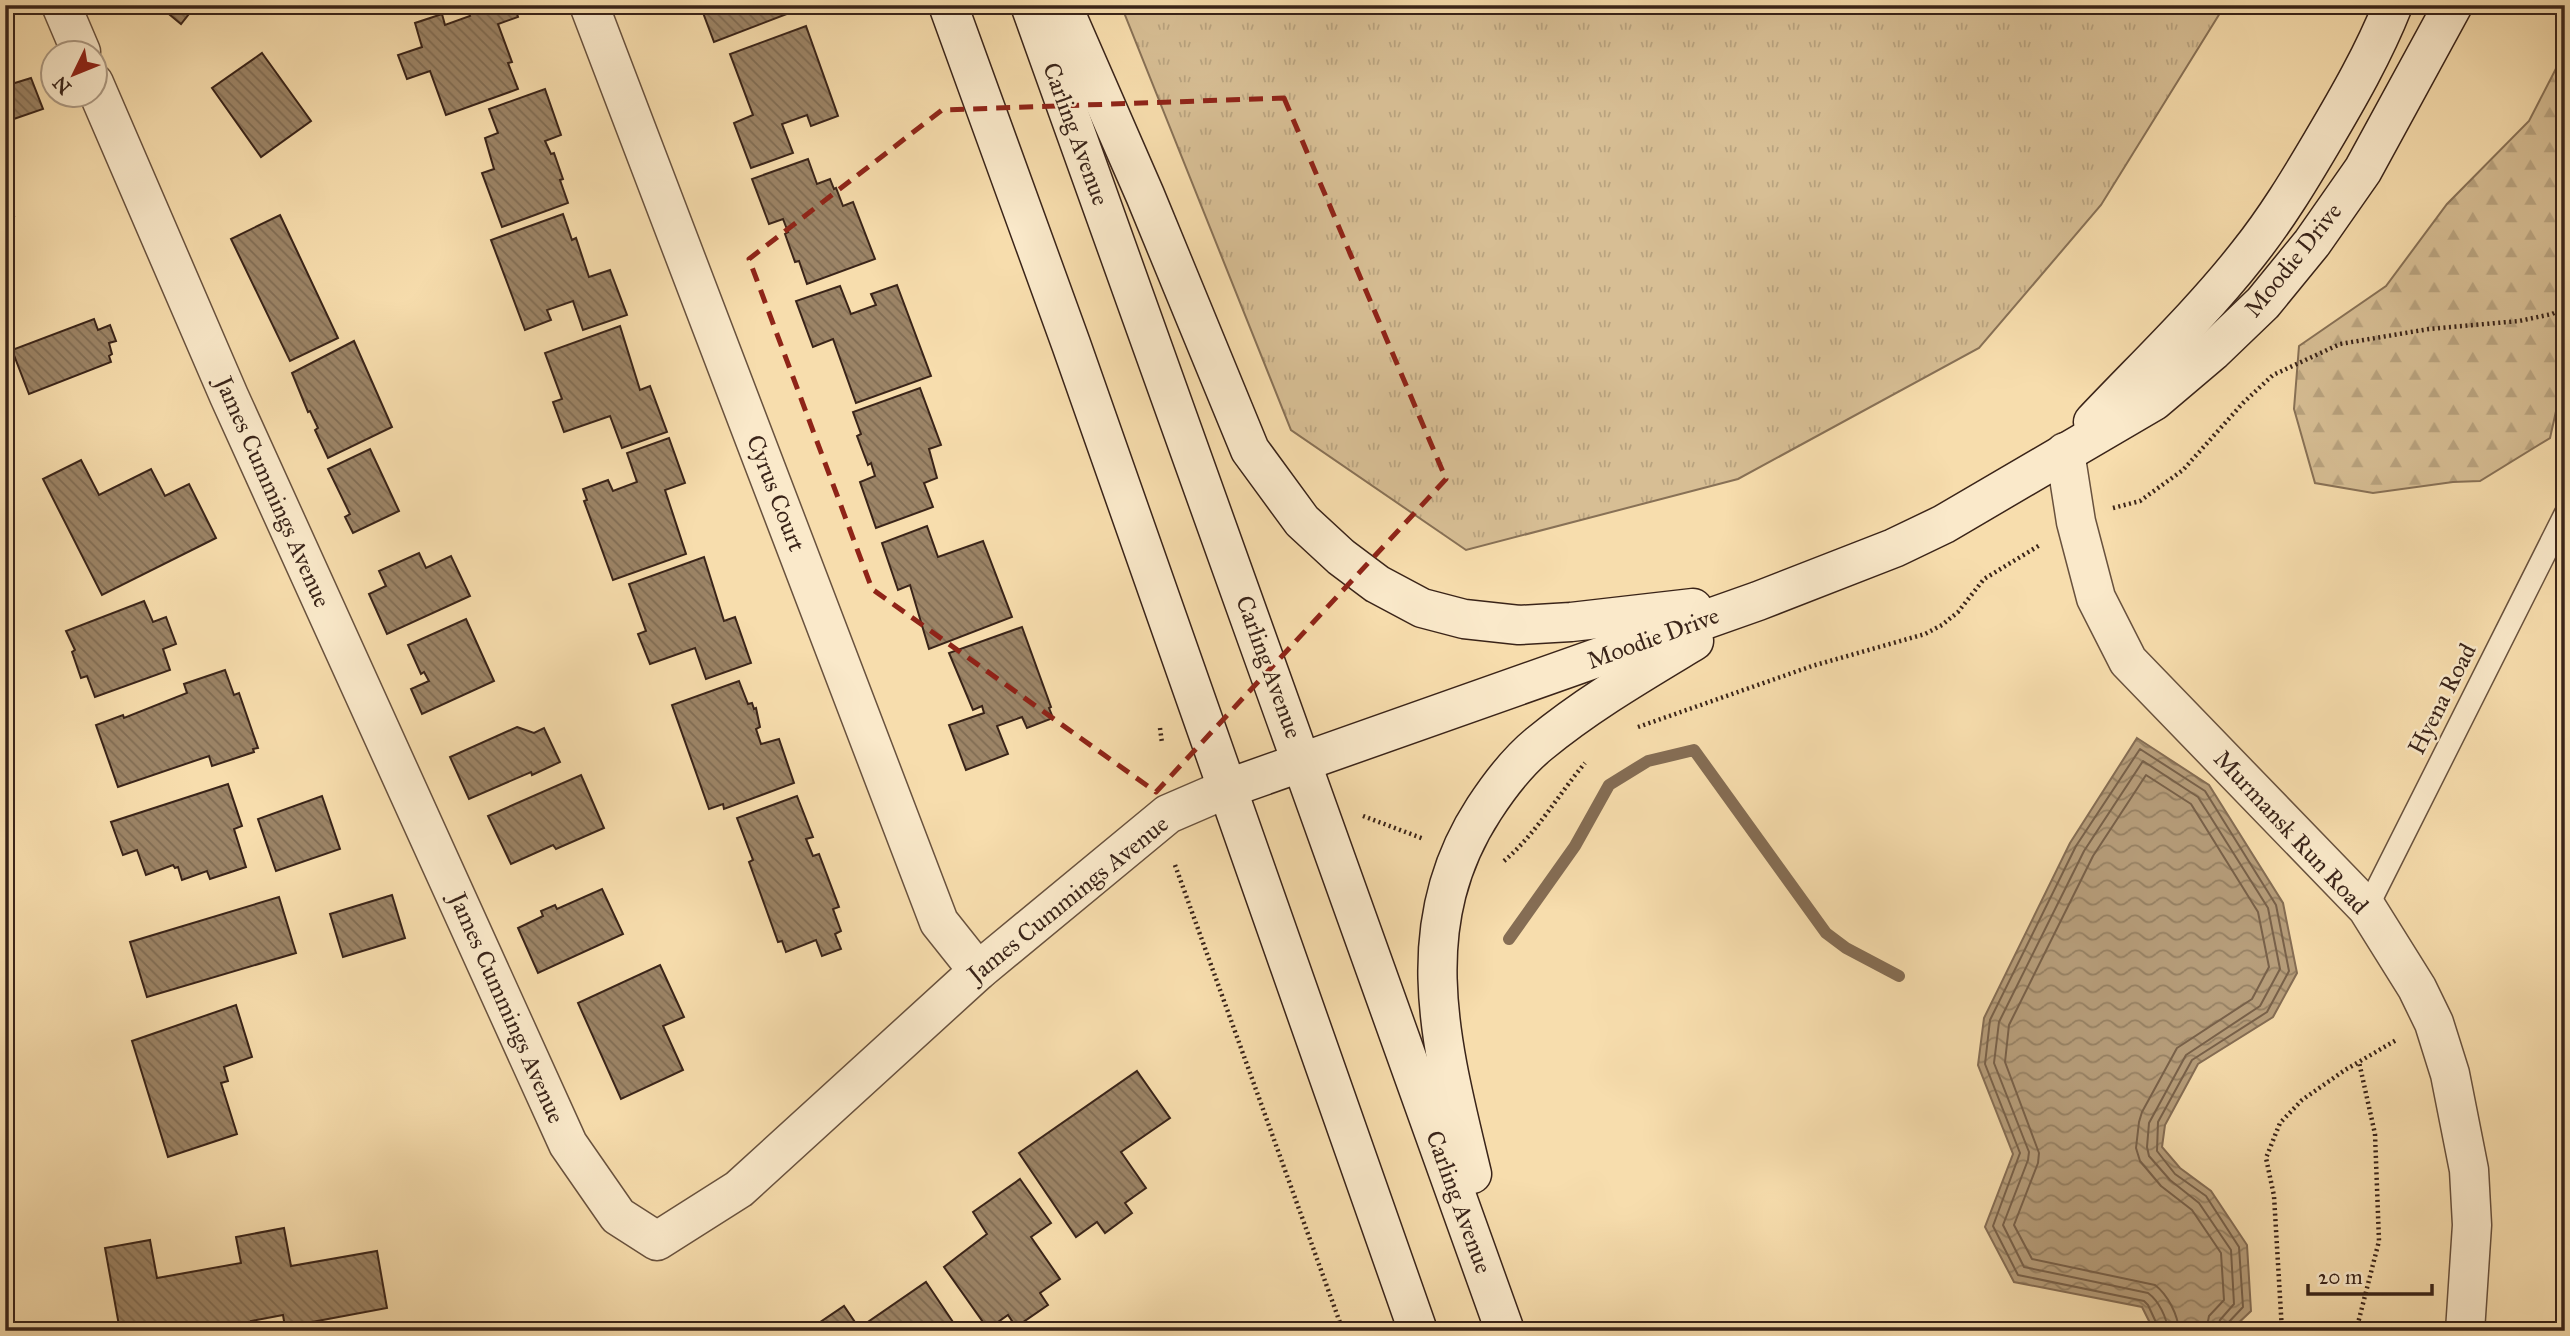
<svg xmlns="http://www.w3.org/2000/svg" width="2570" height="1336" font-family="'IM FELL Great Primer',serif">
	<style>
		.grass { fill: url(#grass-tufts); stroke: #887156; stroke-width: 2 }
		.forest { fill: url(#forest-firs); stroke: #887156; stroke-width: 2 }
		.water { fill: url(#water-waves); stroke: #856d54; stroke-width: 2 }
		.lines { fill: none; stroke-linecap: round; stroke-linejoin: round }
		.shore { stroke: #78614a; stroke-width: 2 }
		.stream { stroke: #856d54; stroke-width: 12 }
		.building { fill: url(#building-back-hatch); stroke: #3a2419; stroke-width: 2 }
		.service-casing { stroke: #69523e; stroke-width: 24 }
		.minor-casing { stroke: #69523e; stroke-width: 41 }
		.secondary-casing { stroke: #3a2419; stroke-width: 41 }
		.path { stroke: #3a2419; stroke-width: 4.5; stroke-dasharray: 2 3.5; stroke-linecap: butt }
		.service { stroke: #fae9ca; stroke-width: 21 }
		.minor { stroke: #fae9ca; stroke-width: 38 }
		.secondary { stroke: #fae9ca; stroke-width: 38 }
		.marked { fill: none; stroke: #8f2418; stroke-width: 5; stroke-dasharray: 14 9; stroke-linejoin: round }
		.labels { text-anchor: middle; stroke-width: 5; stroke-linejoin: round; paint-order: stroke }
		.street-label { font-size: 24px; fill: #3a2419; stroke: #fae9ca }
	</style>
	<defs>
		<pattern id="grass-tufts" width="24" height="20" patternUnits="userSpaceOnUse" patternTransform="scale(1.75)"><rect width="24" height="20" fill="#d7be94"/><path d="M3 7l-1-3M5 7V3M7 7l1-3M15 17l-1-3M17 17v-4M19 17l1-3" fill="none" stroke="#b9a37f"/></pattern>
		<pattern id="forest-firs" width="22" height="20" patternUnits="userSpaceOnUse" patternTransform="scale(1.75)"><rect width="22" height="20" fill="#d7be94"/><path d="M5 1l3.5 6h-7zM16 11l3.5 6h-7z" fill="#b9a37f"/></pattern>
		<pattern id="water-waves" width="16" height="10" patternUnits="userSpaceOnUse" patternTransform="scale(1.75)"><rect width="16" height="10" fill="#b79e7b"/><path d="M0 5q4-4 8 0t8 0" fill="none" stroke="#968164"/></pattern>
		<pattern id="building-back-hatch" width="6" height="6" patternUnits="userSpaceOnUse" patternTransform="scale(1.75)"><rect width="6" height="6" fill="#9c8466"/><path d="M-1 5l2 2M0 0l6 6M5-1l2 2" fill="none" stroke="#806c53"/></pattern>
	</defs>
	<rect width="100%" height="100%" fill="#f7ddad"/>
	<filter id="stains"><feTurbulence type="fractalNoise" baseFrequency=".00286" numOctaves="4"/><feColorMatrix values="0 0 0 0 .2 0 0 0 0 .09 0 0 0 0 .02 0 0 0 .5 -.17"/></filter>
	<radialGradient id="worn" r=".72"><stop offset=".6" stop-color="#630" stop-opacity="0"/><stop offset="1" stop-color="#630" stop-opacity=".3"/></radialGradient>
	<polygon class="grass" points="1121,5 2225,5 2101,205 1979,348 1738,479 1466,550 1291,430"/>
	<polygon class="forest" points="2565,51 2565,371 2550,438 2480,481 2453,482 2373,493 2315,483 2294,409 2299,346 2386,286 2447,204 2529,121"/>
	<polygon class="water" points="2137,738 2209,785 2283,903 2297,973 2273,1017 2198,1064 2165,1125 2162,1147 2180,1168 2211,1191 2247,1245 2251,1311 2230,1331 2154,1331 2142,1307 2014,1282 1985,1227 2013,1154 1978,1065 1984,1018 2070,843"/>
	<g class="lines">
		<g class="shore">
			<polyline points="2160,1331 2148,1305 2144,1301 2018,1275 1993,1226 2020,1153 1985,1064 1990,1020 2076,846 2140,749 2205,791 2276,905 2289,971 2267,1012 2192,1060 2158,1122 2157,1151 2175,1174 2206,1196 2239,1247 2243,1307 2227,1324 2226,1331"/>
			<path d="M2168,1331C2167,1318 2159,1301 2148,1293L2024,1267L2003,1225L2028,1160L2029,1152L1994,1063L1999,1022L2084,851L2143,761L2198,797L2268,908L2280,969L2260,1006L2186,1055L2149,1123L2147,1147L2149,1156L2170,1180L2199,1203L2231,1250L2234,1304L2220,1320L2217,1331"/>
			<path d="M2179,1331C2178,1315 2168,1295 2155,1285L2032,1259L2014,1225L2038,1163L2039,1153L2005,1062L2009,1025L2093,856L2146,775L2191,804L2258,912L2269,967L2252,999L2177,1048L2142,1112L2139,1122L2136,1148L2140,1161L2161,1186L2192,1210L2221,1253L2224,1300L2209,1316L2206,1331"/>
		</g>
		<polyline class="stream" points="1509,939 1575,846 1609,785 1648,761 1694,750 1826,933 1846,948 1899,976"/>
	</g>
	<g class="building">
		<polygon points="158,5 196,5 181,24"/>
		<polygon points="466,5 514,5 518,17 498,24 512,62 508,63 518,89 446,115 430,71 407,79 398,55 422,47 415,23 442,14 445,25 470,16"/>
		<polygon points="706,5 796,5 797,10 714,42 702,10 707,8"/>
		<polygon points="806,26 838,116 811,126 807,115 782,124 793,153 751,168 734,123 753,115 730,54"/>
		<polygon points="262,53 311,121 261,157 212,88"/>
		<polygon points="31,78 43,109 5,122 5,86"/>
		<polygon points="545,89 561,135 545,141 551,154 554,153 563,179 560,180 568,203 502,227 482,173 494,169 485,138 498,133 489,109"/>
		<polygon points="808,159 817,184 830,179 834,189 836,188 843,206 853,202 875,259 807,284 799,261 795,262 785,234 788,232 783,219 769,224 752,179"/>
		<polygon points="5,196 14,216 5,220"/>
		<polygon points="563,214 572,240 576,238 589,277 610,270 627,315 583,330 573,301 547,310 551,320 525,330 491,240"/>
		<polygon points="280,215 338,338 290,361 231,239"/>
		<polygon points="897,285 931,376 856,403 833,339 813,347 796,301 840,286 851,314 876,305 871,294"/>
		<polygon points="94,319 98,330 110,325 116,341 109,343 112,354 109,356 111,362 29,394 12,350"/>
		<polygon points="620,326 640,390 650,386 667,432 622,448 610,416 564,432 553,402 562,399 545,353"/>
		<polygon points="354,341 392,427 328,458 315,430 318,428 310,411 308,412 292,373"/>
		<polygon points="920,388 941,445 929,449 937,478 924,483 933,507 876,528 860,482 875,476 871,463 868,465 857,436 861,434 853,412"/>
		<polygon points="669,438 685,483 665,490 686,554 613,580 584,501 587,500 583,489 608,480 613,491 637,482 627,453"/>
		<polygon points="370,449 399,511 353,533 345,517 350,514 328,469"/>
		<polygon points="81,460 99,495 151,469 165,496 189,484 216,538 102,595 43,479"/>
		<polygon points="927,526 938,557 983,541 1012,617 929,649 910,585 898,590 882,543"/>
		<polygon points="419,553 426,568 451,556 470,596 387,634 369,594 386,586 379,571"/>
		<polygon points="704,557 724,621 735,617 751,663 706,679 695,648 650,664 638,634 646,631 629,584"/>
		<polygon points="144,601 153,622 166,617 176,644 163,649 170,670 95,697 87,676 81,678 72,652 75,650 66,631"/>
		<polygon points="466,619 494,681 422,714 411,689 429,681 424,672 421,674 408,645"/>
		<polygon points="1022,627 1051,707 1049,708 1053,718 1027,728 1022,717 997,726 1008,754 966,770 949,725 984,713 982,706 973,710 949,653"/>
		<polygon points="225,670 234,695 239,693 258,748 253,749 254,752 212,766 209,756 118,787 96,725 123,715 124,718 187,693 184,684"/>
		<polygon points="739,681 748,704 752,703 754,709 756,708 760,727 756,729 761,744 779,739 794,783 724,809 723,804 709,809 672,705"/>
		<polygon points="517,727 534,733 544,728 560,762 532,775 531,772 469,799 450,757"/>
		<polygon points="581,775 604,828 556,849 553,845 511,864 488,816"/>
		<polygon points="228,784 242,826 234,829 246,867 210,879 207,871 182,880 178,867 175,868 173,865 146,875 137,850 123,855 111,822"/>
		<polygon points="322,796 340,849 276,871 258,819"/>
		<polygon points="797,796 813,837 806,839 813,856 819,854 839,907 833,909 841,931 835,934 841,949 822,956 816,940 786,952 782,941 778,942 749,862 753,860 737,818"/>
		<polygon points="602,889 623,934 538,973 518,928 539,918 543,916 541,911 555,905 557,909"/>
		<polygon points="392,895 405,938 343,957 330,914"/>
		<polygon points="279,897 296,953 147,997 130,942"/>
		<polygon points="660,965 684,1017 663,1026 683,1070 621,1099 578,1003"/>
		<polygon points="236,1005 252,1057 224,1067 228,1081 221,1083 237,1134 168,1157 132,1041"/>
		<polygon points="1137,1071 1170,1118 1121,1152 1146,1188 1125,1203 1132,1213 1105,1233 1097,1222 1076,1237 1019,1153"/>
		<polygon points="1020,1179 1051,1223 1031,1237 1060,1279 1040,1293 1048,1305 1016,1327 1008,1315 988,1329 944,1267 987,1234 973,1212"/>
		<polygon points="284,1228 291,1266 377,1251 387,1308 285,1327 283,1315 251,1321 253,1331 208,1331 208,1328 194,1331 120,1331 105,1248 150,1240 157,1278 241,1263 236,1237"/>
		<polygon points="926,1282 959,1331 807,1331 844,1306 859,1328"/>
	</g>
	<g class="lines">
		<defs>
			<polyline id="service" points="2367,908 2565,514"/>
			<g id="minor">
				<polyline points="61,5 81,52"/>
				<polyline points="589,5 939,922 978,971"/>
				<polyline points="94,83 229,396 568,1144 618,1216 657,1241 739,1189 978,971 1168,814 1226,789"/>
				<polyline points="2065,452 2076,522 2096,598 2128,661 2367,908 2417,988 2434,1023 2450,1074 2469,1170 2472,1225 2465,1331"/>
			</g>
			<g id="secondary">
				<polyline points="948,5 1071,344 1418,1331"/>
				<polyline points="1030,5 1505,1331"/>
				<polyline points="1062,5 1145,195 1250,450 1302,521 1341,557 1377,584 1422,608 1464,619 1519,625 1571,622 1693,608"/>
				<path d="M2093,422C2145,367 2201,314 2248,254C2276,219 2299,181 2322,142C2348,98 2374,53 2393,5"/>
				<polyline points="1226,789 1758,601 1894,548 1944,524 2154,401 2213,351 2263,303 2312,243 2363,170 2453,5"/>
				<path d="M1472,1174C1442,1048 1407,927 1484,809C1499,786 1517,762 1539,744C1586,705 1641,673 1694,641"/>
			</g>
		</defs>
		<use href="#service" class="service-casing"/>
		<use href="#minor" class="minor-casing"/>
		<use href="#secondary" class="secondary-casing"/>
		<g class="path">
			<polyline points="2113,508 2140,501 2183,470 2243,403 2273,375 2340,344 2429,329 2519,321 2552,314 2565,308"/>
			<polyline points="1638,727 1812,666 1925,634 1942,625 1958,612 1984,579 2040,545"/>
			<polyline points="1160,728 1162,743"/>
			<polyline points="1363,816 1424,839"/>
			<path d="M1504,861C1536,834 1558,795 1585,763"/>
			<polyline points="1175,865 1343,1331"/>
			<polyline points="2282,1331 2274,1196 2266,1158 2280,1123 2302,1100 2345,1070 2398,1039"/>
			<polyline points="2356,1331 2379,1241 2375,1134 2359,1062"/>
		</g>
		<use href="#service" class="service"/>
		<use href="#minor" class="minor"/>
		<use href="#secondary" class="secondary"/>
	</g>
	<path class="marked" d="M1284,98L1446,479L1156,792L872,589L749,259L942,110Z"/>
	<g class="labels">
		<g class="street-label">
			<text transform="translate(1076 134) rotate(70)" y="8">Carling Avenue</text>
			<text transform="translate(2293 260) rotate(-51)" y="8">Moodie Drive</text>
			<text transform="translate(273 492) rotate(66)" y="8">James Cummings Avenue</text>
			<text transform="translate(776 493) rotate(69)" y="8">Cyrus Court</text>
			<text transform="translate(1653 638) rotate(-20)" y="8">Moodie Drive</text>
			<text transform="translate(1269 667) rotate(70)" y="8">Carling Avenue</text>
			<text transform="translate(2442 699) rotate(-63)" y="8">Hyena Road</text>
			<text transform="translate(2291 832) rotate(47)" y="8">Murmansk Run Road</text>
			<text transform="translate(1068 899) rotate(-39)" y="8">James Cummings Avenue</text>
			<text transform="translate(507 1008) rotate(66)" y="8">James Cummings Avenue</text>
			<text transform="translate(1459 1202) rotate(70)" y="8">Carling Avenue</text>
		</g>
	</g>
	<rect width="2570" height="1336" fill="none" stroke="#f7ddad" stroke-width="28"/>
	<rect x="7" y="7" width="2556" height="1322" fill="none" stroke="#3a2419" stroke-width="3.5"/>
	<rect x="14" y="14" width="2542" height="1308" fill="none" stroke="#3a2419" stroke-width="2"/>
	<g transform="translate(74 74) rotate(227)"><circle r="33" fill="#fae9ca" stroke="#ad9a83" stroke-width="2"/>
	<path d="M0-5L12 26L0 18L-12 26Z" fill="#8f2418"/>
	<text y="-10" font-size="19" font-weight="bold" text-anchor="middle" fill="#3a2419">N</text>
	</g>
	<path d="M2308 1284v10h124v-10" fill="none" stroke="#3a2419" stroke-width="3.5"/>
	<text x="2318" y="1284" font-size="21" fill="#3a2419" stroke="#fae9ca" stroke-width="5" paint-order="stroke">20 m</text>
	<rect width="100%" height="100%" filter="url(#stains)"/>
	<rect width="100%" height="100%" fill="url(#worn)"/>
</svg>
